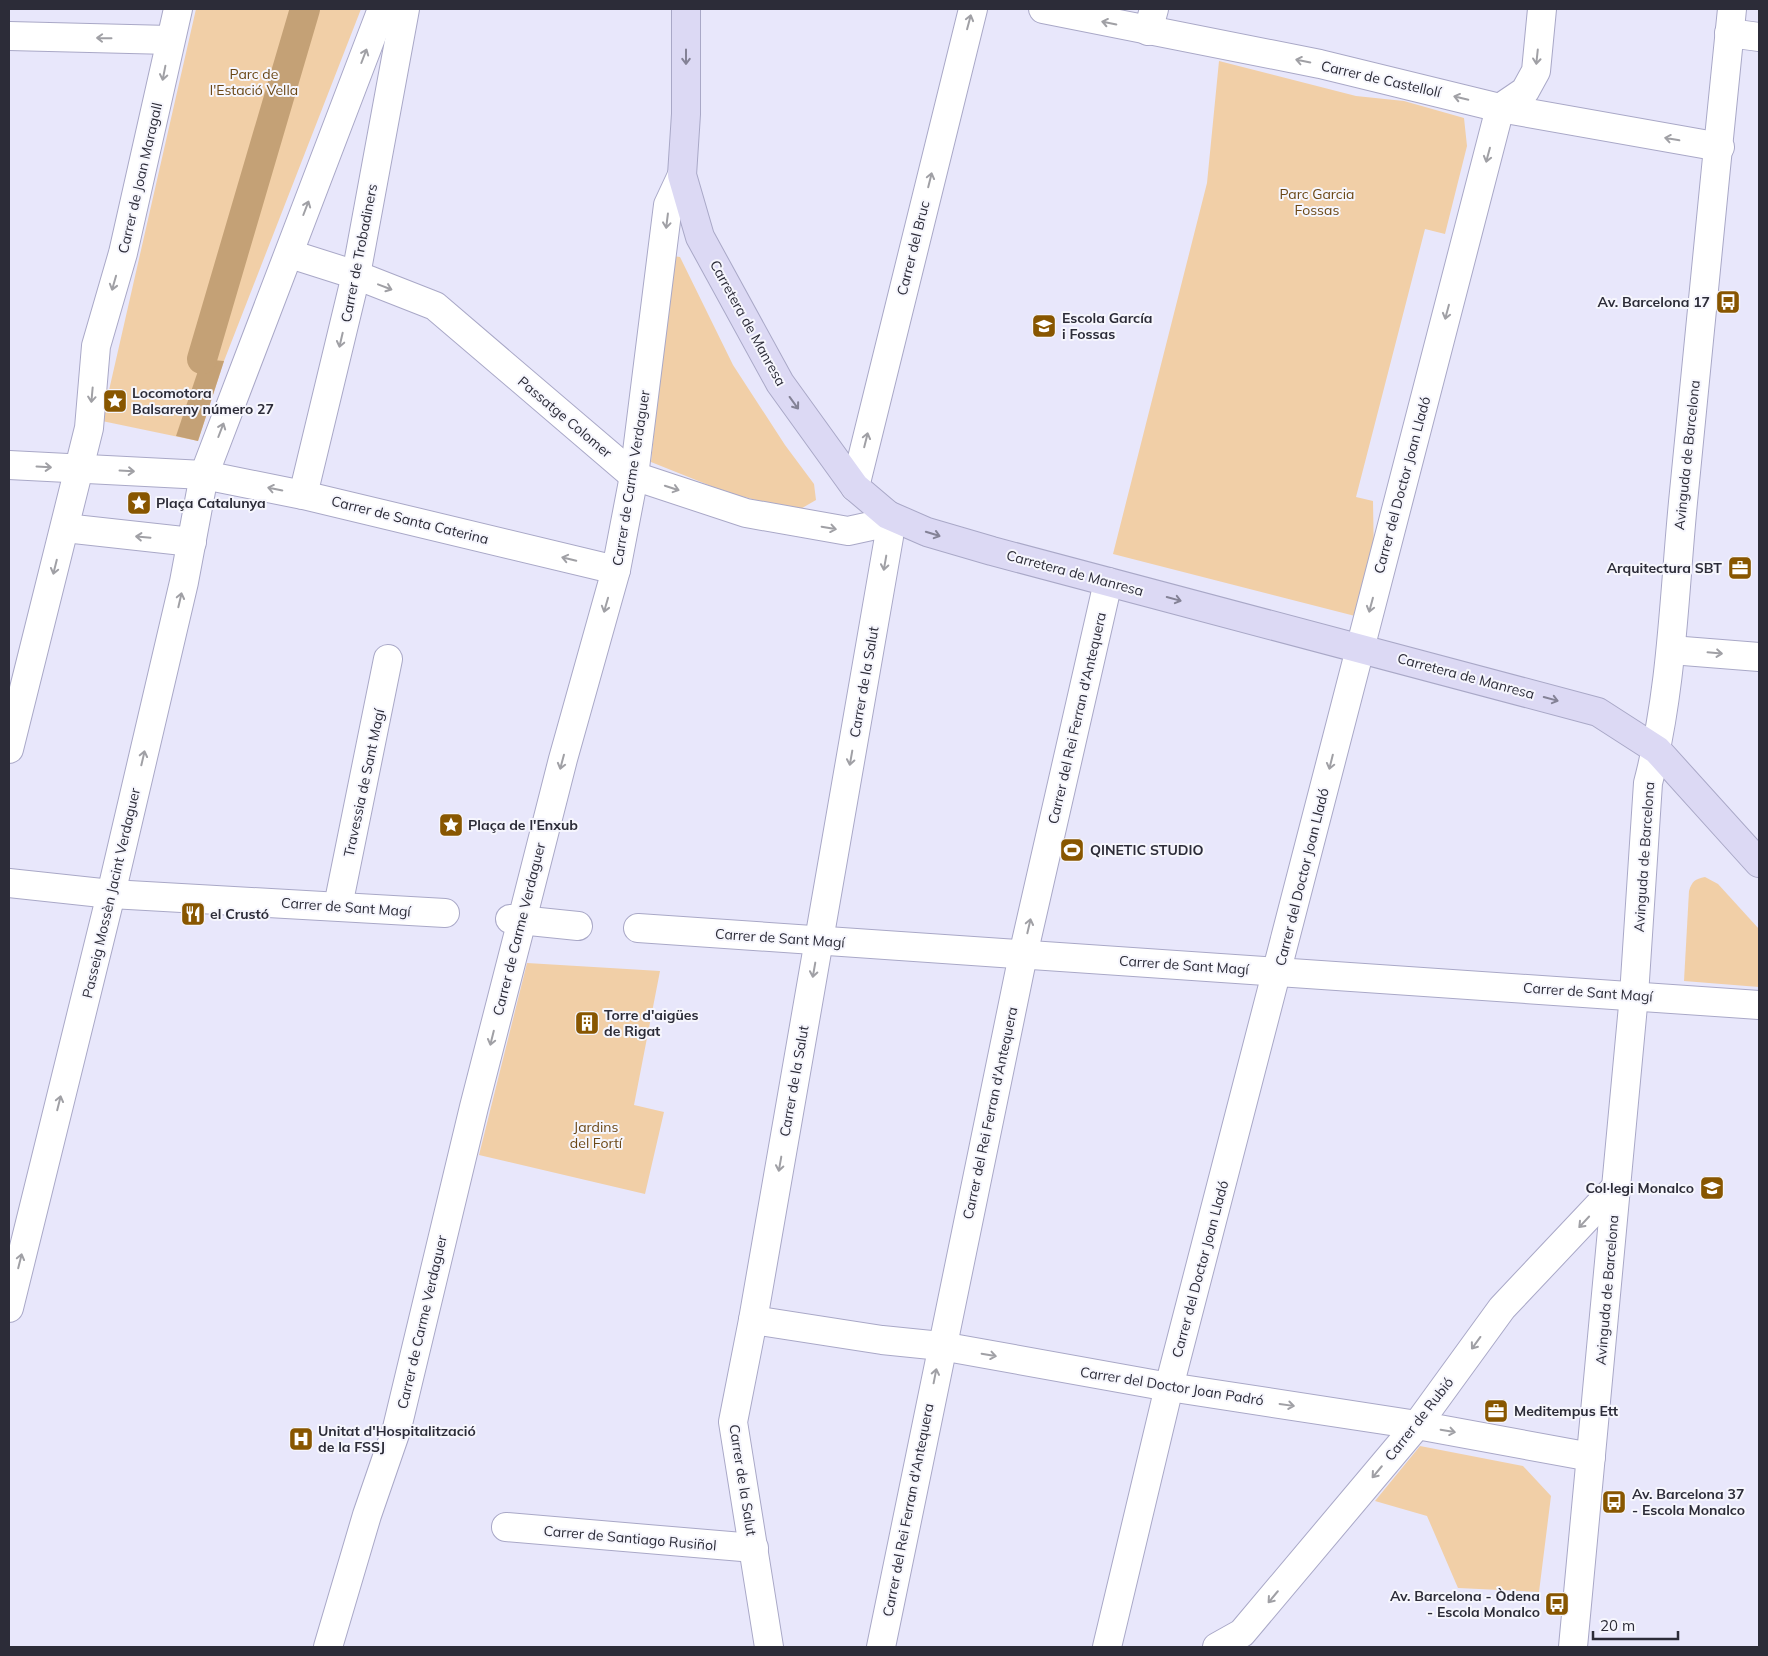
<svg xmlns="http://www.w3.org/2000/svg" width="1768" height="1656" font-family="Mulish,sans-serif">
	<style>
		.green { fill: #f1cfa7 }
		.water { fill: #c4a176 }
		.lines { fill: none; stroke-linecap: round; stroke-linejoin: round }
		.canal { stroke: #c4a176; stroke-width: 30 }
		.street-casing { stroke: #a9a8c7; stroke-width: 30 }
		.secondary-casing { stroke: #a9a8c7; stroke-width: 30 }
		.street { stroke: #fff; stroke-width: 28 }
		.secondary { stroke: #dcd9f4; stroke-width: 28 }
		.oneway { stroke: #a0a0a5 }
		.oneway2 { stroke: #848296 }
		.labels { text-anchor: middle; stroke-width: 4; stroke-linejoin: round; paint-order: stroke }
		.park-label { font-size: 14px; fill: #6b4715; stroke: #f6f6fd }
		.street-label { font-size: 14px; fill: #2c2c38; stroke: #f6f6fd }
		.poi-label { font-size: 14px; font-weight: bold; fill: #2c2c38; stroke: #f6f6fd; text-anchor: start }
	</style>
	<rect width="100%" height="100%" fill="#e8e7fb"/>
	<g class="green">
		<polygon points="196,9 361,9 224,361 198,441 102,421"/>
		<polygon points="1219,61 1356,96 1404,101 1464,118 1467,146 1445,234 1425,229 1356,497 1373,501 1374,561 1355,616 1113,554 1207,183"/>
		<polygon points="673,256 680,257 733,365 785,445 814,484 816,500 797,511 726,492 651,462"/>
		<path d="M1705,877L1718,884L1759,929V987L1684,981L1689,891C1692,881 1695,879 1705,877Z"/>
		<polygon points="527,963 660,971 634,1105 664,1112 645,1194 479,1155"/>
		<polygon points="1420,1446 1523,1466 1551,1496 1539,1592 1458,1588 1427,1516 1375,1501"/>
	</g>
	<polygon class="water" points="202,359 224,361 198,441 176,436"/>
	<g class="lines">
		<polyline class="canal" points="202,359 305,9"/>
		<defs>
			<g id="street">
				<polyline points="1043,9 1320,64 1500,108 1720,147"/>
				<polyline points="1148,31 1154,9"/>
				<polyline points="1729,33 1759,37"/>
				<polyline points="9,36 170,40"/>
				<polyline points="290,254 356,275 435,306 634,476 746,513 848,531 871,526 888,515 889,537 753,1320 733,1422 769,1647"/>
				<polyline points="9,465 204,475 303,495 616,570"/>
				<polyline points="855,487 973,9"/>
				<polyline points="303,495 356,275 405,9"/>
				<polyline points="65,528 192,542"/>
				<polyline points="1671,650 1759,657"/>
				<polyline points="9,749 89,428 96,346 123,253 178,9"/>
				<polyline points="9,883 111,894 445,913"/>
				<polyline points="338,906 388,659"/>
				<polyline points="510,919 578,926"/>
				<polyline points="638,928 1759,1005"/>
				<polyline points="9,1308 111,894 184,582 204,475 382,9"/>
				<polyline points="753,1320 882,1340 941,1346 1169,1387 1417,1425 1591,1457"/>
				<polyline points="506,1527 754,1548"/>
				<polyline points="328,1647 367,1515 397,1428 474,1107 522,920 563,759 616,570 634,476 668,205 682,175"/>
				<polyline points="881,1647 1023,955 1108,582"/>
				<polyline points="1107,1647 1169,1387 1500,108 1525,91 1536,71 1542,9"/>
				<polyline points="1217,1647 1242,1633 1417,1425 1502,1308 1617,1186"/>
				<path d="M1573,1647L1634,995L1648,783C1673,688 1674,589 1684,492C1699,331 1716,170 1732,9"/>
			</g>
			<polyline id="secondary" points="686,9 686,114 682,175 700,237 780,383 855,487 888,515 927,532 992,551 1598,712 1657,750 1759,863"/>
		</defs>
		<use href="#street" class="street-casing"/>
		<use href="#secondary" class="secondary-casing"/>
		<use href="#street" class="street"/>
		<use href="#secondary" class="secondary"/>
	</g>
	<defs><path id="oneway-shaft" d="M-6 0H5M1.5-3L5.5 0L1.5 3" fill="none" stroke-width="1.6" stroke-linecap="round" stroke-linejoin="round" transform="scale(1.25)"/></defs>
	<g class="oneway">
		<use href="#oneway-shaft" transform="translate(969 22) rotate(-75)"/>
		<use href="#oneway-shaft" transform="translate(1109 23) rotate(-168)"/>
		<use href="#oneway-shaft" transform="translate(104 38) rotate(-179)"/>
		<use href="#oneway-shaft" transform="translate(364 56) rotate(-69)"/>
		<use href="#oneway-shaft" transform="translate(1537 57) rotate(96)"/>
		<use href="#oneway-shaft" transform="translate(1303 61) rotate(-169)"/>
		<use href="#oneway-shaft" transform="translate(164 73) rotate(101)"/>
		<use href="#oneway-shaft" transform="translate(1461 98) rotate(-167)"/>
		<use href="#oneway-shaft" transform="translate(1672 139) rotate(-170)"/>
		<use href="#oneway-shaft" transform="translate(1488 155) rotate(105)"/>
		<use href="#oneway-shaft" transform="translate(930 180) rotate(-76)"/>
		<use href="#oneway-shaft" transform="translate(306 208) rotate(-69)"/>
		<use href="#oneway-shaft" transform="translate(667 221) rotate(97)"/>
		<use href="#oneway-shaft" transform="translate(114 283) rotate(106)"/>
		<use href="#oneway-shaft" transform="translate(385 287) rotate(21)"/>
		<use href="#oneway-shaft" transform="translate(1447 312) rotate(105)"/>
		<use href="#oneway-shaft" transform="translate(341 340) rotate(103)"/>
		<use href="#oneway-shaft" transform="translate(92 395) rotate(95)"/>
		<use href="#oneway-shaft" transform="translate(221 430) rotate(-69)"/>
		<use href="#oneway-shaft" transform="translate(866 440) rotate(-76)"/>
		<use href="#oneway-shaft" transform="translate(44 467) rotate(3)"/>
		<use href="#oneway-shaft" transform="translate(127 471) rotate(3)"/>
		<use href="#oneway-shaft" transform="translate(672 488) rotate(18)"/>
		<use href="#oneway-shaft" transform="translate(275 489) rotate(-169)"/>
		<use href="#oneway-shaft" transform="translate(829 528) rotate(10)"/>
		<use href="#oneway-shaft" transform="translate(143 537) rotate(-175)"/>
		<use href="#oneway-shaft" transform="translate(569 559) rotate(-166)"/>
		<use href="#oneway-shaft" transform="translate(885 563) rotate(100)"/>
		<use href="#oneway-shaft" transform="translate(55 567) rotate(104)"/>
		<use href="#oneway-shaft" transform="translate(180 600) rotate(-77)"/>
		<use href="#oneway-shaft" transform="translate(606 605) rotate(106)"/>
		<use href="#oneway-shaft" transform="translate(1371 605) rotate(105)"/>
		<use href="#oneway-shaft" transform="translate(1715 653) rotate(5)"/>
		<use href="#oneway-shaft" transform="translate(143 758) rotate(-77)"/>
		<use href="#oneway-shaft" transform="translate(851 758) rotate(100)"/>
		<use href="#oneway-shaft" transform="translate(562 762) rotate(105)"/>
		<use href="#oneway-shaft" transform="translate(1331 762) rotate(104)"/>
		<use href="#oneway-shaft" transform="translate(1029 926) rotate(-77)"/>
		<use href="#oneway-shaft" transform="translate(814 970) rotate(100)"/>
		<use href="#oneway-shaft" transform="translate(492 1038) rotate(104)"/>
		<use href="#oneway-shaft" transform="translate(59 1103) rotate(-76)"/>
		<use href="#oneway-shaft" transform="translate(780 1164) rotate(100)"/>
		<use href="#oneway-shaft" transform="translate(1584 1222) rotate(133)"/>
		<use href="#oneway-shaft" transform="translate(20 1261) rotate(-76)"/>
		<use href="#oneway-shaft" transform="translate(1476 1343) rotate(126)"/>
		<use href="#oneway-shaft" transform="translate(989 1355) rotate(10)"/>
		<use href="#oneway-shaft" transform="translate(935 1376) rotate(-79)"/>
		<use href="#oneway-shaft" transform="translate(1287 1405) rotate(8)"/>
		<use href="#oneway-shaft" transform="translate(1448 1431) rotate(10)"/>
		<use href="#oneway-shaft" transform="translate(1377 1472) rotate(130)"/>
		<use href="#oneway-shaft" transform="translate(1273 1597) rotate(130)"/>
	</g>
	<g class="oneway2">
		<use href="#oneway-shaft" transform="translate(686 57) rotate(90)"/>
		<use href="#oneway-shaft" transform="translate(794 403) rotate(54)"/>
		<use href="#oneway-shaft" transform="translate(933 534) rotate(17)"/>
		<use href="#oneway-shaft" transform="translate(1174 599) rotate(15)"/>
		<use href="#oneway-shaft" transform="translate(1551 699) rotate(15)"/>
	</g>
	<defs>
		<symbol id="bus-square" viewBox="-11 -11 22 22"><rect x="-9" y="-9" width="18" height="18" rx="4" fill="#885600" stroke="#f6f6fd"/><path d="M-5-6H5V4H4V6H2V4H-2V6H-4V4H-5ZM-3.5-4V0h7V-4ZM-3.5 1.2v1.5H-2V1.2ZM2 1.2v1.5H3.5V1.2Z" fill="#fff"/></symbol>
		<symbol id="school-square" viewBox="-11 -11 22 22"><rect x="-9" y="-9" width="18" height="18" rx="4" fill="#885600" stroke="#f6f6fd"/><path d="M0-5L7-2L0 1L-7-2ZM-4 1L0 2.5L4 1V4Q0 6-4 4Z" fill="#fff"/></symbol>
		<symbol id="sight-square" viewBox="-11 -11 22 22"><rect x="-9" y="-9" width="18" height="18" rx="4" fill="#885600" stroke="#f6f6fd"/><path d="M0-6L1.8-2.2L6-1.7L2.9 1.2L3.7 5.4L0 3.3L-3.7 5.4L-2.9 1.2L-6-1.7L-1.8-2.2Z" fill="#fff"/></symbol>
		<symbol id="office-square" viewBox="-11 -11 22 22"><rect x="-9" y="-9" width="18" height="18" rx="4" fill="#885600" stroke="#f6f6fd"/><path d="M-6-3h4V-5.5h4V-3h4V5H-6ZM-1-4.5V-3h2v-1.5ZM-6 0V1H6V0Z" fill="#fff"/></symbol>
		<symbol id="stadium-square" viewBox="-11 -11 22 22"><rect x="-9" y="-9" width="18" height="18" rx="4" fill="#885600" stroke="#f6f6fd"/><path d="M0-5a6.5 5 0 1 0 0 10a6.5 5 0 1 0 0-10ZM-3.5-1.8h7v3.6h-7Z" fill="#fff"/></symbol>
		<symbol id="restaurant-square" viewBox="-11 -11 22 22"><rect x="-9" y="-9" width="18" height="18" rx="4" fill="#885600" stroke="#f6f6fd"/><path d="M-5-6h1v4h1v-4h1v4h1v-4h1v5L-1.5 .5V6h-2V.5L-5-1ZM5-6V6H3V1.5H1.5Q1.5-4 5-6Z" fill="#fff"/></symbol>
		<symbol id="building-square" viewBox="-11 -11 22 22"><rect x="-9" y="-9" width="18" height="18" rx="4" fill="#885600" stroke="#f6f6fd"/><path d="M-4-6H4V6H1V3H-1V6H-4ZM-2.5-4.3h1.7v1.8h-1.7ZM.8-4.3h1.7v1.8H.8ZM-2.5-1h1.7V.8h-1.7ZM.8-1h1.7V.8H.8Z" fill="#fff"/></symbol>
		<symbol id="hospital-square" viewBox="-11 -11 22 22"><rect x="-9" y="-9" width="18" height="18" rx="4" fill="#885600" stroke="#f6f6fd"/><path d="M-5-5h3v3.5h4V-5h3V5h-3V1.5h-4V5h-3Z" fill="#fff"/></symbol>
	</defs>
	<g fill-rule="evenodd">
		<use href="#bus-square" x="1714" y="288" width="28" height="28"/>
		<use href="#school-square" x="1030" y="312" width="28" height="28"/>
		<use href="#sight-square" x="101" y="387" width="28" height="28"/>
		<use href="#sight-square" x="125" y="489" width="28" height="28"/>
		<use href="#office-square" x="1726" y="554" width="28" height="28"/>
		<use href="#sight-square" x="437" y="811" width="28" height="28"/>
		<use href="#stadium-square" x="1058" y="836" width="28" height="28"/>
		<use href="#restaurant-square" x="179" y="900" width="28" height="28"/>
		<use href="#building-square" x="573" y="1009" width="28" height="28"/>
		<use href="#school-square" x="1698" y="1174" width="28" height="28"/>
		<use href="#office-square" x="1482" y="1397" width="28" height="28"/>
		<use href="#hospital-square" x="287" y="1425" width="28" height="28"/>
		<use href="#bus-square" x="1600" y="1488" width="28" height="28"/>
		<use href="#bus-square" x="1543" y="1590" width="28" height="28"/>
	</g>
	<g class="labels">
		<g class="park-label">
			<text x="254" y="79">Parc de<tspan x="254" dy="16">l'Estació Vella</tspan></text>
			<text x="1317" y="199">Parc Garcia<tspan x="1317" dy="16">Fossas</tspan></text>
			<text x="596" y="1132">Jardins<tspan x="596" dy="16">del Fortí</tspan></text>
		</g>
		<g class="street-label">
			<text transform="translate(1381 79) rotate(13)" y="5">Carrer de Castellolí</text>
			<text transform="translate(140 178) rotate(-77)" y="5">Carrer de Joan Maragall</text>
			<text transform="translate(913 248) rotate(-76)" y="5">Carrer del Bruc</text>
			<text transform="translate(359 253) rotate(-79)" y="5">Carrer de Trobadiners</text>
			<text transform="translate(748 323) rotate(61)" y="5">Carretera de Manresa</text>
			<text transform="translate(565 417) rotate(40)" y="5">Passatge Colomer</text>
			<text transform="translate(1687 455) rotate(-84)" y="5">Avinguda de Barcelona</text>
			<text transform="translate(631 478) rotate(-81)" y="5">Carrer de Carme Verdaguer</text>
			<text transform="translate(1402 485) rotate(-75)" y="5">Carrer del Doctor Joan Lladó</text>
			<text transform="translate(410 520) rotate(14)" y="5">Carrer de Santa Caterina</text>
			<text transform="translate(1075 573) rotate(15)" y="5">Carretera de Manresa</text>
			<text transform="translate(1466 676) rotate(15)" y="5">Carretera de Manresa</text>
			<text transform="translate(864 682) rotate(-80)" y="5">Carrer de la Salut</text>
			<text transform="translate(1077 718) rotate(-77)" y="5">Carrer del Rei Ferran d'Antequera</text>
			<text transform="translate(364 783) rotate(-78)" y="5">Travessia de Sant Magí</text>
			<text transform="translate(1644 857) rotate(-86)" y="5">Avinguda de Barcelona</text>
			<text transform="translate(1302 877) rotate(-76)" y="5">Carrer del Doctor Joan Lladó</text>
			<text transform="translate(111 893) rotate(-77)" y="5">Passeig Mossèn Jacint Verdaguer</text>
			<text transform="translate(346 907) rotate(4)" y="5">Carrer de Sant Magí</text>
			<text transform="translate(519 929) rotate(-76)" y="5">Carrer de Carme Verdaguer</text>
			<text transform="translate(780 938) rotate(4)" y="5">Carrer de Sant Magí</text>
			<text transform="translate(1184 965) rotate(4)" y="5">Carrer de Sant Magí</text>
			<text transform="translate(1588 992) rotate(4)" y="5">Carrer de Sant Magí</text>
			<text transform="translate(794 1081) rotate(-80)" y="5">Carrer de la Salut</text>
			<text transform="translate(990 1113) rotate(-78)" y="5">Carrer del Rei Ferran d'Antequera</text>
			<text transform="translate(1200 1269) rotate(-75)" y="5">Carrer del Doctor Joan Lladó</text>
			<text transform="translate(1607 1290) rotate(-85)" y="5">Avinguda de Barcelona</text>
			<text transform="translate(422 1322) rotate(-77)" y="5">Carrer de Carme Verdaguer</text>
			<text transform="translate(1172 1386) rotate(9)" y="5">Carrer del Doctor Joan Padró</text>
			<text transform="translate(1419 1419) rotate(-52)" y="5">Carrer de Rubió</text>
			<text transform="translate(743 1480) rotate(81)" y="5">Carrer de la Salut</text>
			<text transform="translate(908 1510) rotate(-79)" y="5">Carrer del Rei Ferran d'Antequera</text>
			<text transform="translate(630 1538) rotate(5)" y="5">Carrer de Santiago Rusiñol</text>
		</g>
		<g class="poi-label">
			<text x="1710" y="307" text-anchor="end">Av. Barcelona 17</text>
			<text x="1062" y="323">Escola García<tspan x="1062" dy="16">i Fossas</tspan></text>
			<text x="132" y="398">Locomotora<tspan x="132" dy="16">Balsareny número 27</tspan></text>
			<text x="156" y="508">Plaça Catalunya</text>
			<text x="1722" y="573" text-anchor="end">Arquitectura SBT</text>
			<text x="468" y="830">Plaça de l'Enxub</text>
			<text x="1090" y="855">QINETIC STUDIO</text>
			<text x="210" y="919">el Crustó</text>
			<text x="604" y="1020">Torre d'aigües<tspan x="604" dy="16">de Rigat</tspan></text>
			<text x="1694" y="1193" text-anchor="end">Col·legi Monalco</text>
			<text x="1514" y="1416">Meditempus Ett</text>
			<text x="318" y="1436">Unitat d'Hospitalització<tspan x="318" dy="16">de la FSSJ</tspan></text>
			<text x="1632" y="1499">Av. Barcelona 37<tspan x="1632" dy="16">- Escola Monalco</tspan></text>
			<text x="1540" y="1601" text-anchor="end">Av. Barcelona - Òdena<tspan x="1540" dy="16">- Escola Monalco</tspan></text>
		</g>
	</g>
	<rect width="1768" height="1656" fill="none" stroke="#2c2c38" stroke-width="20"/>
	<path d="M1593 1631v8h85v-8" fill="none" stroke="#2c2c38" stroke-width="2.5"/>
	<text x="1600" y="1631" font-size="15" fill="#2c2c38" stroke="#f6f6fd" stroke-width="4" paint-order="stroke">20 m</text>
</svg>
